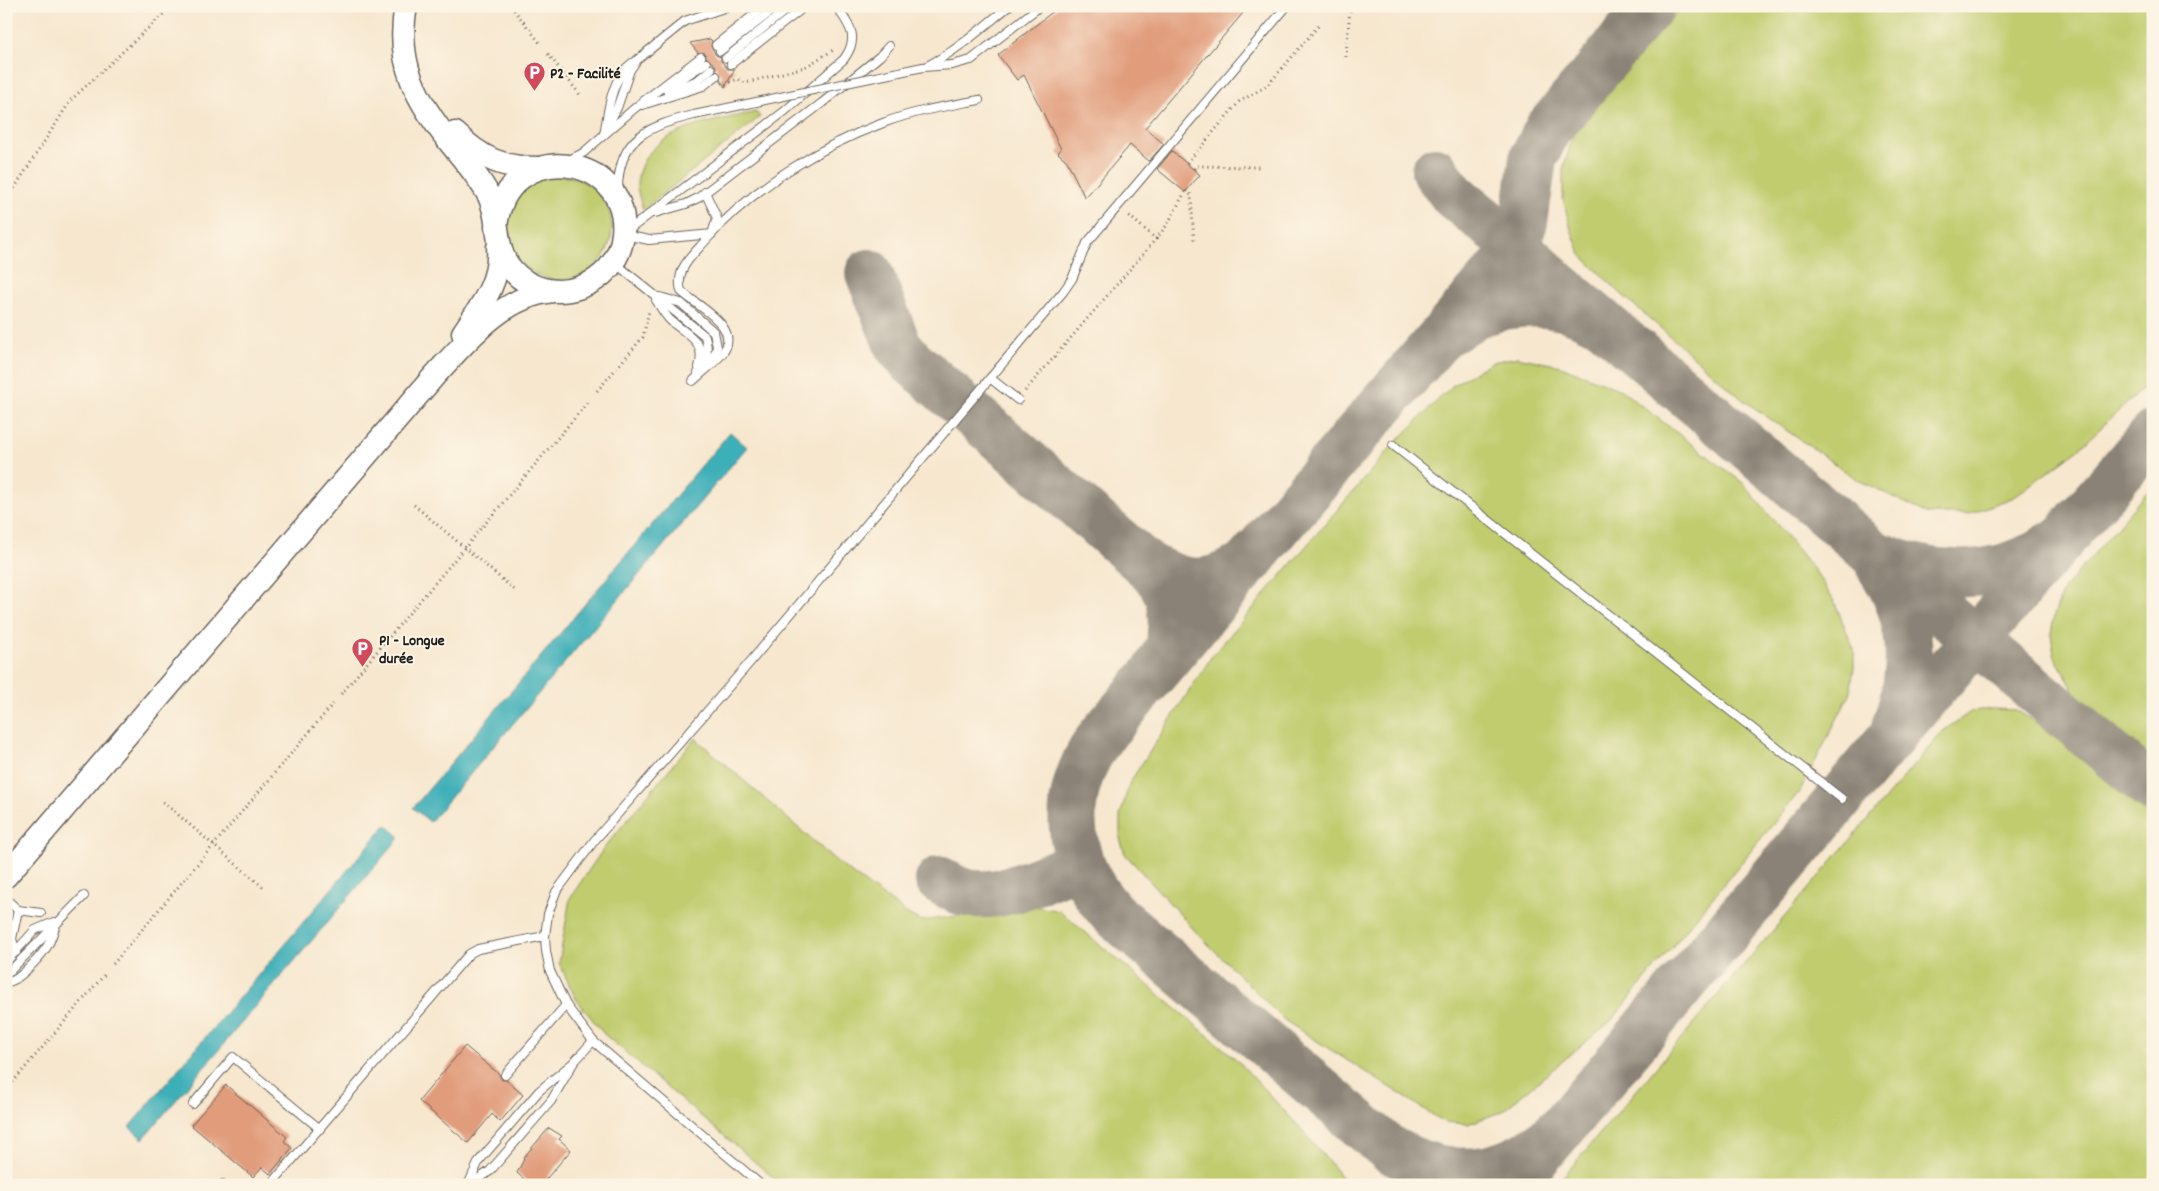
<svg xmlns="http://www.w3.org/2000/svg" width="2159" height="1191" font-family="Dekko,sans-serif">
	<style>
		.green { fill: #c0cc6e; stroke: #6e7445 }
		.water { fill: #3eafb8; stroke: #2d666a }
		.lines { fill: none; stroke-linecap: round; stroke-linejoin: round }
		.taxiway { stroke: #8a8276; stroke-width: 48 }
		.building { fill: #e19c7c }
		.lane-casing { stroke: #69635b; stroke-width: 10 }
		.secondary-casing { stroke: #69635b; stroke-width: 25 }
		.path { stroke: #69635b; stroke-width: 3; stroke-dasharray: 1 4; stroke-linecap: butt }
		.lane { stroke: #fff; stroke-width: 8 }
		.secondary { stroke: #fff; stroke-width: 22 }
		.lane-bridge-casing { stroke: #69635b; stroke-width: 10; stroke-linecap: butt }
		.lane-bridge { stroke: #fff; stroke-width: 8 }
		.labels { text-anchor: middle; stroke-width: 4; stroke-linejoin: round; paint-order: stroke }
		.poi-label { font-size: 16px; font-weight: bold; fill: #1c1c1c; stroke: #fcf5e5; text-anchor: start }
	</style>
	<rect width="100%" height="100%" fill="#fcf5e5"/>
	<filter id="ink" filterUnits="userSpaceOnUse"><feTurbulence type="fractalNoise" baseFrequency=".02" numOctaves="2"/><feDisplacementMap in="SourceGraphic" scale="10" xChannelSelector="R" yChannelSelector="G"/><feConvolveMatrix kernelMatrix="1 2 1 2 8 2 1 2 1" color-interpolation-filters="sRGB"/></filter>
	<filter id="wash" filterUnits="userSpaceOnUse"><feTurbulence type="fractalNoise" baseFrequency=".0096" numOctaves="4" result="noise"/><feDisplacementMap in="SourceGraphic" scale="20" xChannelSelector="R" yChannelSelector="G"/><feGaussianBlur stdDeviation="1.12" result="paint"/><feColorMatrix in="noise" values="0 0 0 0 0 0 0 0 0 0 0 0 0 0 0 0 0 1.4 0 .05"/><feComposite in="paint" operator="in"/></filter>
	<g filter="url(#wash)">
		<rect width="100%" height="100%" fill="#f7e7cf"/>
		<g class="green">
			<polygon points="1682,6 2153,6 2153,379 2074,453 2012,498 1968,514 1928,514 1858,480 1743,400 1618,291 1581,255 1571,230 1563,199 1563,169 1575,131"/>
			<path d="M756,112L760,117L643,210C641,202 637,192 637,184C641,128 714,122 756,112Z"/>
			<circle cx="560" cy="228" r="52"/>
			<polygon points="1517,357 1561,366 1621,390 1743,483 1816,572 1835,603 1854,650 1854,668 1850,694 1800,791 1613,1019 1503,1111 1468,1124 1444,1122 1284,1020 1197,933 1125,854 1120,839 1120,816 1130,782 1212,656 1393,445 1453,385 1492,362"/>
			<polygon points="2153,485 2153,762 2078,698 2054,655 2051,634 2054,615 2063,590"/>
			<polygon points="1995,709 2016,710 2038,724 2153,819 2153,1185 1556,1185 1943,731 1972,711"/>
			<polygon points="695,738 842,866 906,913 921,921 1033,906 1060,911 1237,1060 1302,1130 1348,1185 782,1185 604,1034 576,999 559,963 570,898 604,848"/>
		</g>
		<g class="water">
			<polygon points="730,432 747,447 430,822 413,808"/>
			<polygon points="386,825 400,837 143,1139 129,1127"/>
		</g>
		<g class="lines">
			<g class="taxiway">
				<polyline points="1435,171 1454,196 1515,245 1556,283 1861,543 2153,789"/>
				<polyline points="869,273 898,346 912,362 1145,564"/>
				<path d="M1454,329C1492,299 1551,295 1593,319"/>
				<path d="M1885,558C1940,580 2001,580 2050,546"/>
				<path d="M1879,565C1915,617 1916,670 1895,727"/>
				<path d="M1158,667L1170,645L1172,619L1169,596L1160,580L1145,564C1189,588 1209,588 1250,561"/>
				<path d="M939,880C951,887 962,894 976,894C1008,897 1049,875 1080,864"/>
				<path d="M1558,1132C1502,1179 1453,1184 1389,1149L1112,913C1064,860 1059,794 1101,736L1355,436L1505,263L1515,245L1524,222L1533,159L1548,129L1651,6"/>
				<polyline points="1537,1157 1911,714 2153,434"/>
			</g>
		</g>
		<g id="blocks">
			<g class="building">
				<polygon points="1060,6 1249,6 1145,128 1164,144 1149,161 1130,145 1085,198 1067,161 1058,153 1061,149 1024,75 1017,80 998,55"/>
				<polygon points="710,39 712,41 711,46 716,55 721,57 721,61 728,69 735,69 725,87 720,80 721,75 716,70 716,66 706,57 705,53 698,53 690,43"/>
				<polygon points="1172,151 1200,175 1185,192 1157,169"/>
				<polygon points="465,1046 499,1074 502,1080 506,1080 523,1095 500,1122 492,1114 468,1143 419,1101"/>
				<polygon points="226,1085 287,1137 284,1141 292,1148 270,1174 262,1167 253,1177 191,1125"/>
				<polygon points="549,1128 562,1136 559,1139 571,1150 541,1185 531,1185 517,1173 524,1159 523,1158"/>
			</g>
		</g>
	</g>
	<g filter="url(#ink)">
		<use href="#blocks" fill-opacity="0" stroke="#69635b" stroke-width="1"/>
		<g class="lines">
			<defs>
				<g id="lane">
					<polyline points="716,45 765,6"/>
					<polyline points="720,51 778,6"/>
					<polyline points="726,58 791,6"/>
					<polyline points="731,64 799,11 802,6"/>
					<path d="M927,66C957,51 983,27 1009,6"/>
					<polyline points="923,67 952,65 971,60 1040,6"/>
					<polyline points="666,89 706,63"/>
					<polyline points="670,92 698,80 711,69"/>
					<polyline points="642,105 703,86 716,76"/>
					<path d="M605,129C609,105 612,78 632,63"/>
					<polyline points="604,133 617,108 630,70 637,60 685,21 730,6"/>
					<polyline points="569,160 583,153 636,107 701,57"/>
					<path d="M618,190C618,137 649,126 694,115"/>
					<polyline points="655,213 686,204 698,198 822,103 880,56 889,46"/>
					<path d="M626,232L785,111L844,59C860,37 850,26 836,6"/>
					<polyline points="625,235 649,240 712,234 717,218 705,192"/>
					<path d="M615,263L705,336C709,350 707,361 698,373"/>
					<polyline points="660,297 681,303 714,332 717,347 715,353 708,362"/>
					<path d="M656,300C660,306 664,314 670,320C686,335 707,340 699,367"/>
					<polyline points="990,378 1018,400"/>
					<path d="M693,381C702,372 714,364 722,354C743,327 698,307 681,291C675,268 693,255 707,239C753,188 818,147 883,123C914,111 947,106 979,100"/>
					<polyline points="1393,445 1842,799"/>
					<polyline points="6,899 18,910 41,913"/>
					<polyline points="16,952 12,939 18,910"/>
					<polyline points="6,962 35,930 54,922"/>
					<polyline points="6,975 84,896"/>
					<path d="M6,982C17,984 44,953 49,943C52,937 54,930 56,924"/>
					<polyline points="574,1062 593,1041"/>
					<polyline points="505,1075 566,1005"/>
					<polyline points="193,1104 233,1057 320,1129"/>
					<polyline points="275,1180 469,954 478,949 545,936"/>
					<polyline points="223,1184 223,1185"/>
					<polyline points="468,1185 479,1161 539,1091 574,1062 551,1101 490,1171 469,1185"/>
					<polyline points="761,1185 593,1041 566,1005 550,971 546,951 545,936 548,914 556,892 594,841 745,668 1063,292 1072,279 1087,243 1287,6"/>
				</g>
				<g id="secondary">
					<path d="M406,6C395,63 417,101 451,144C465,161 479,177 489,196C501,221 493,249 512,270C548,311 618,288 623,234C631,152 505,136 496,227"/>
					<path d="M455,133C482,159 502,168 540,168"/>
					<path d="M463,333C481,306 501,281 498,247"/>
					<path d="M6,876L435,375C467,341 502,296 553,291"/>
				</g>
			</defs>
			<use href="#lane" class="lane-casing"/>
			<use href="#secondary" class="secondary-casing"/>
			<g class="path">
				<polyline points="511,6 540,43"/>
				<polyline points="548,54 581,96"/>
				<polyline points="1346,57 1350,8 1349,6"/>
				<polyline points="725,84 738,79 745,83 805,67 835,49"/>
				<polyline points="1187,163 1239,102 1268,85 1320,24"/>
				<polyline points="1194,169 1196,166 1260,167"/>
				<polyline points="1186,191 1191,195 1194,243"/>
				<polyline points="6,201 71,100 172,6"/>
				<polyline points="1156,239 1167,225 1185,192"/>
				<polyline points="597,391 643,337 649,311"/>
				<polyline points="1025,391 1156,239 1127,214"/>
				<polyline points="414,505 516,591"/>
				<polyline points="341,694 589,401"/>
				<polyline points="163,802 264,888"/>
				<polyline points="113,964 333,704"/>
				<polyline points="6,1090 105,974"/>
			</g>
			<use href="#lane" class="lane"/>
			<use href="#secondary" class="secondary"/>
			<defs>
				<polyline id="lane-bridge" points="694,115 923,67"/>
			</defs>
			<use href="#lane-bridge" class="lane-bridge-casing"/>
			<use href="#lane-bridge" class="lane-bridge"/>
		</g>
	</g>
	<defs>
		<symbol id="parking-pin" viewBox="-11 -11 22 30"><path d="M0 17L-7.5 6A9.5 9.5 0 1 1 7.5 6Z" fill="#d1495b" stroke="#fcf5e5"/><path d="M-3.5-5.5H1a3.5 3.5 0 0 1 0 7H-1V5.5H-3.5ZM-1-3.4V-.6H.8a1.4 1.4 0 0 0 0-2.8Z" fill="#fff"/></symbol>
	</defs>
	<g fill-rule="evenodd">
		<use href="#parking-pin" x="522" y="60" width="25" height="34"/>
		<use href="#parking-pin" x="350" y="636" width="25" height="34"/>
	</g>
	<g class="labels">
		<g class="poi-label">
			<text x="550" y="78">P2 - Facilité</text>
			<text x="379" y="645">P1 - Longue<tspan x="379" dy="18">durée</tspan></text>
		</g>
	</g>
	<rect width="2159" height="1191" fill="none" stroke="#fcf5e5" stroke-width="25"/>
</svg>
